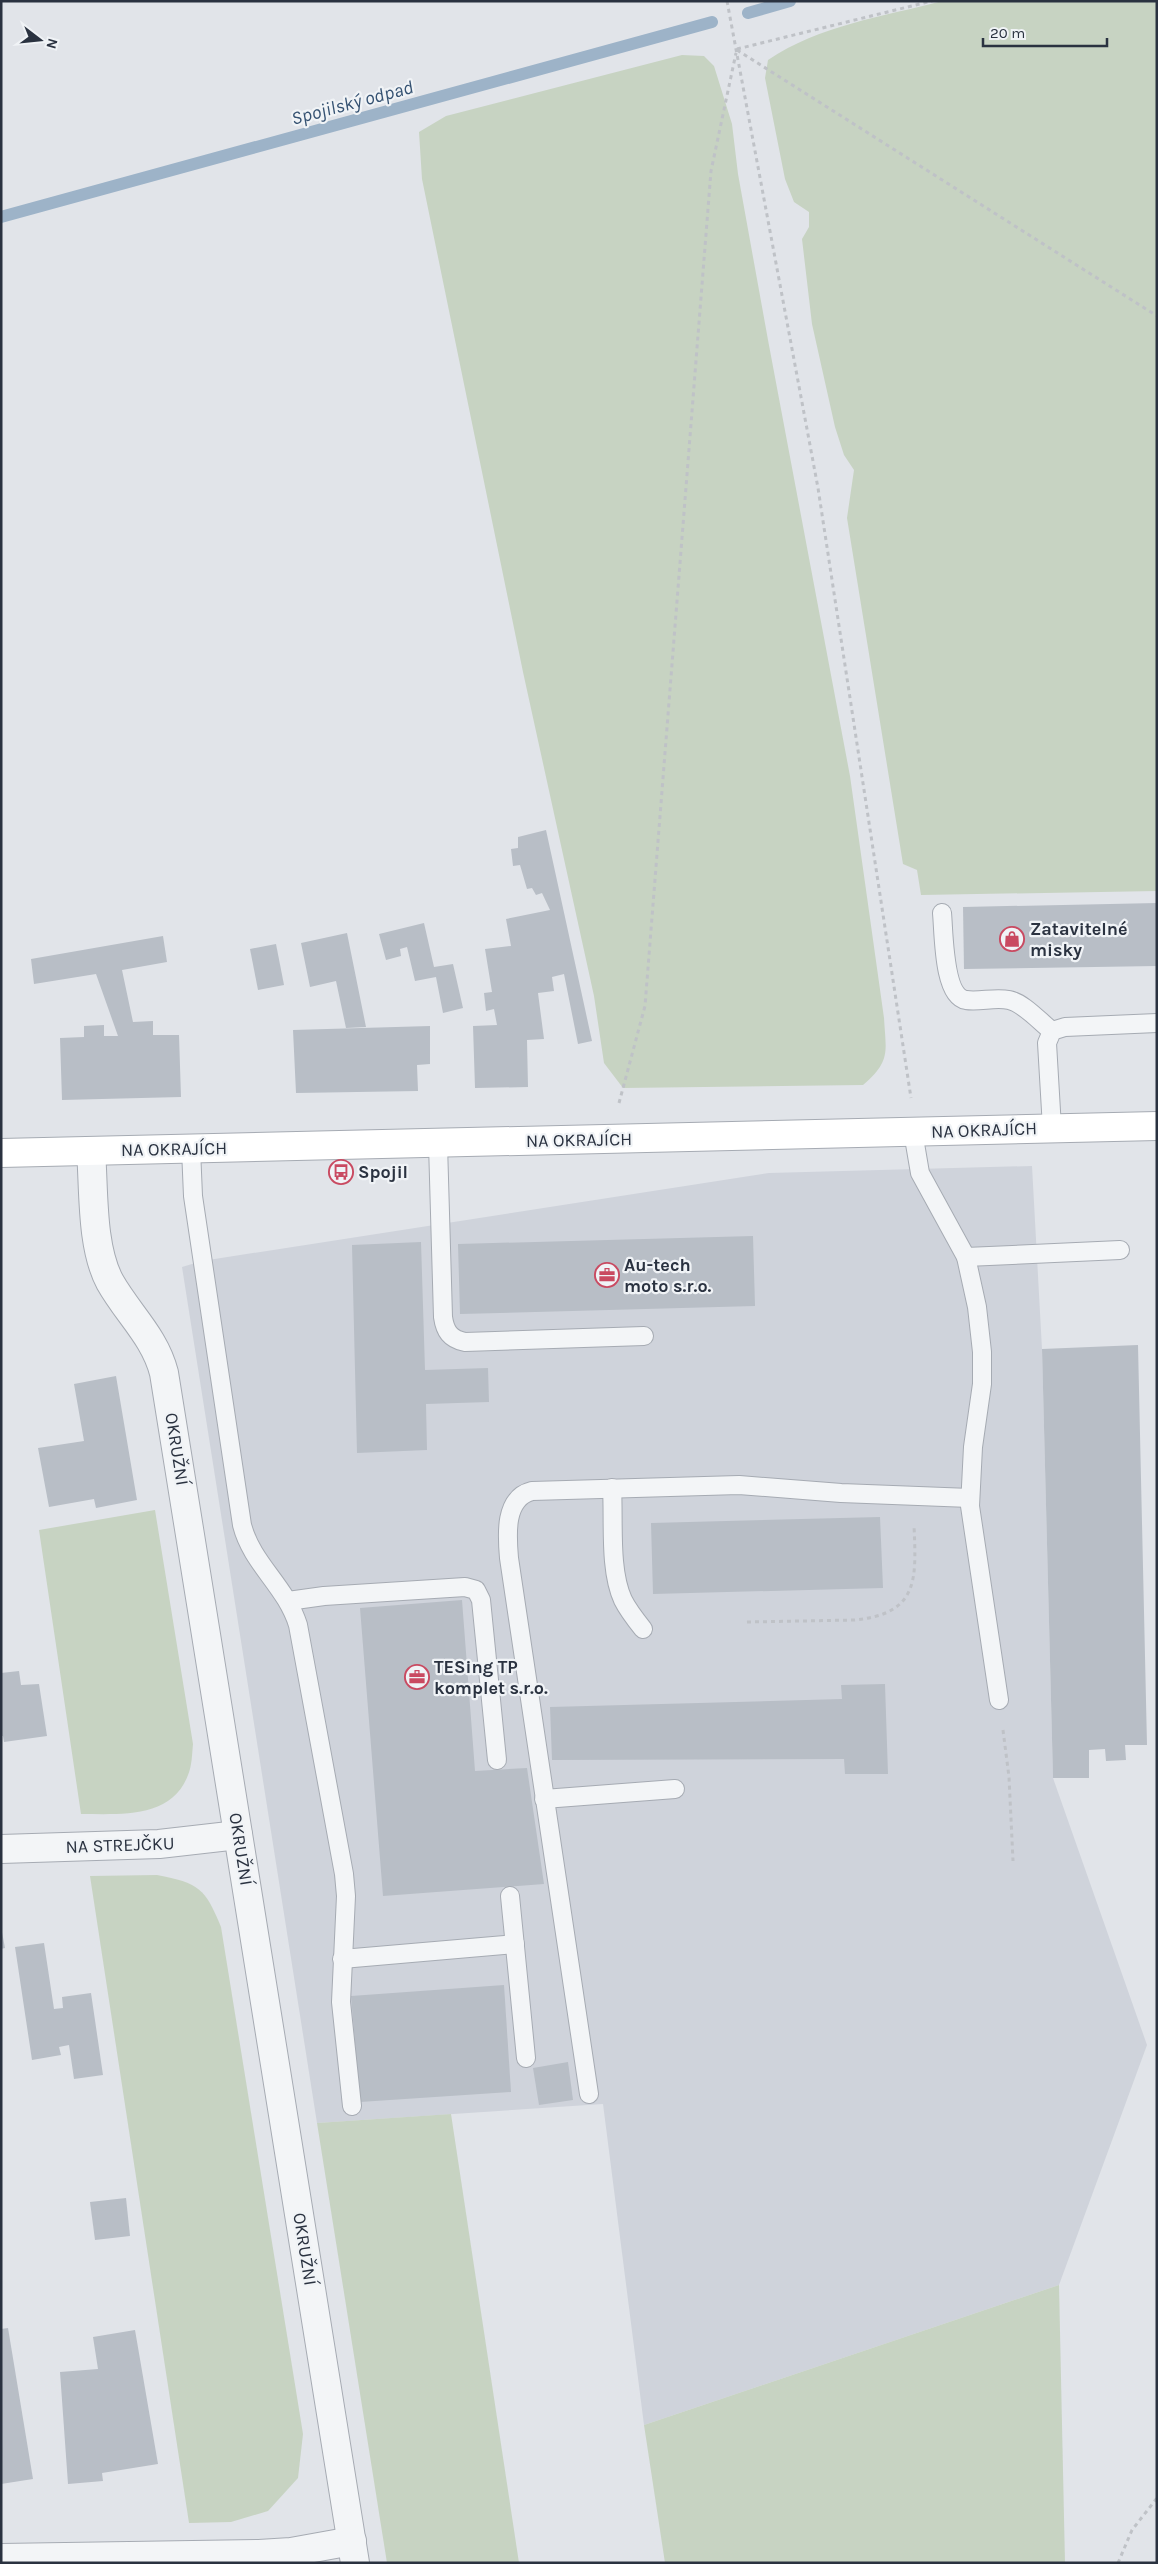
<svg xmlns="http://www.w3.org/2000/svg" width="1158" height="2564" font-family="Karla,sans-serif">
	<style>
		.built { fill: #cfd3db }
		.green { fill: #c7d3c2 }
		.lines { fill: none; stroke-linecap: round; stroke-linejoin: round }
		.stream { stroke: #9db3c8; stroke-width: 12 }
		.building { fill: #b8bec6 }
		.lane-casing { stroke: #a6abb3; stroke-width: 20 }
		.street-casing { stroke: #a6abb3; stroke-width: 30 }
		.secondary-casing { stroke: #a6abb3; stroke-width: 30 }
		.path { stroke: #bfc2c7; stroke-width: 3; stroke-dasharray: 4 4; stroke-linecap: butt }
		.lane { stroke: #f3f5f7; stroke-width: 18 }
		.street { stroke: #f3f5f7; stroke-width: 28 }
		.secondary { stroke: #fff; stroke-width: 28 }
		.labels { text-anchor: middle; stroke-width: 4.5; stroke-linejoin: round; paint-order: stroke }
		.poi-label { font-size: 18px; font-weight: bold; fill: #2a3240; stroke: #f0f3f6; text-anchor: start }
		.street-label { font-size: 18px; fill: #2a3240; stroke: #f0f3f6 }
		.water-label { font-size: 19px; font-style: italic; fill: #355272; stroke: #f0f3f6 }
	</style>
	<rect width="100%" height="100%" fill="#e1e4e9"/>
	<polygon class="built" points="1032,1166 1042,1349 1053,1778 1147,2045 1059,2285 644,2425 603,2104 317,2123 182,1267 202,1261 769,1173"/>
	<g class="green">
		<path d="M942,1H1157V891L921,895L917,870L903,864L847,518L854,470L844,455L835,427L812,324L802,239L809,227V212L794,202L785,179L765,78L768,60C820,25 882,17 942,1Z"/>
		<path d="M682,55L704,56L714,66L732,124L738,174L768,340L850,776L884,1018C886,1052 891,1061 863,1085L623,1088L604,1063L594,996L523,672L422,179L419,132L446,116Z"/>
		<path d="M155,1510L193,1744C192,1754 192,1766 188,1775C172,1819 119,1814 81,1814L39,1530Z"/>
		<path d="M157,1875C199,1883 205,1888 221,1927L303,2434L298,2478L268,2511L231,2522L189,2523L90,1876Z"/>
		<polygon points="451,2114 519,2563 387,2563 317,2123"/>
		<polygon points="1059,2285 1065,2563 665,2563 644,2425"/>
	</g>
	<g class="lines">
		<g class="stream">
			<polyline points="748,13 790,1"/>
			<polyline points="1,217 712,22"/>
		</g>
	</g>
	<g class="building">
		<polygon points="546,830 592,1041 578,1044 564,974 552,977 554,991 538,993 544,1039 527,1040 528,1087 475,1088 473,1026 497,1025 494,1009 486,1011 484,993 492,992 485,949 511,946 506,919 550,910 542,893 536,895 532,888 527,889 520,865 513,866 511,849 518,848 518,837"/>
		<polygon points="1157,903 1157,966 964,969 963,907"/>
		<polygon points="424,923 434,967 453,964 463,1008 443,1013 436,977 415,981 407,947 400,949 401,956 386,960 379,934"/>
		<polygon points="347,933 366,1027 346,1028 336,981 310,987 301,943"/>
		<polygon points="163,936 167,962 122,970 133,1022 153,1021 153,1035 179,1035 181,1097 62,1100 60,1038 84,1037 84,1026 104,1025 104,1036 118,1036 96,974 34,984 31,959"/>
		<polygon points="276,944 284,985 258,990 250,949"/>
		<polygon points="430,1026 430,1064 417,1065 418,1091 296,1093 293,1030"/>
		<polygon points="753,1236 755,1306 460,1314 458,1244"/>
		<polygon points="421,1242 425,1370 488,1368 489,1402 426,1404 427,1450 357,1453 352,1245"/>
		<polygon points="1138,1345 1147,1745 1125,1745 1126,1760 1106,1761 1105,1749 1089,1750 1089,1778 1053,1778 1042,1349"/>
		<polygon points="116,1376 137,1500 96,1508 94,1499 49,1507 38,1448 84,1441 74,1384"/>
		<polygon points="880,1517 883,1588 653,1594 651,1523"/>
		<polygon points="462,1600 475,1771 527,1768 544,1884 383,1896 360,1608"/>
		<polygon points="19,1671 21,1685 39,1684 47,1736 4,1742 3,1736 1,1736 1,1673"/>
		<polygon points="885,1684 888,1774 845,1774 844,1759 552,1760 550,1707 842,1699 841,1685"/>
		<polygon points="1,1927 5,1948 1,1949"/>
		<polygon points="44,1943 54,2009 63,2008 62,1997 91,1993 103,2075 74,2079 69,2045 59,2047 61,2055 32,2060 15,1947"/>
		<polygon points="504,1985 511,2092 360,2102 351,1996"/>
		<polygon points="568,2062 573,2100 539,2105 533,2068"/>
		<polygon points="126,2198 130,2236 95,2240 90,2202"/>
		<polygon points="8,2328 33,2479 1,2484 1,2329"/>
		<polygon points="135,2330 158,2464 102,2473 103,2481 68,2484 60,2372 98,2369 93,2337"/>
	</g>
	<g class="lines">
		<defs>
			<g id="lane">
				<path d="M942,913C944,933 943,996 966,1000C980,1002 995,997 1009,1000C1024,1003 1040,1022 1052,1031"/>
				<polyline points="1052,1128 1047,1043 1052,1031 1065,1027 1157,1023"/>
				<polyline points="913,1132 920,1173 966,1257 977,1307 982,1352 982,1384 973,1447 970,1506 999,1700"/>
				<path d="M438,1144L443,1317C445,1331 450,1339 465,1342L644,1336"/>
				<path d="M191,1149L193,1196L242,1525C252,1564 286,1586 298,1625L344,1874L346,1896L341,2002L352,2106"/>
				<polyline points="966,1257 1120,1250"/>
				<path d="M612,1488C614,1521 609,1570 623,1600C628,1610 635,1619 643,1629"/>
				<polyline points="288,1601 324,1596 465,1587 476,1590 481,1600 497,1760"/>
				<polyline points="544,1799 675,1789"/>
				<polyline points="510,1896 526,2058"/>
				<polyline points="342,1959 515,1944"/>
				<path d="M589,2094L509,1558C507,1535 504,1498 532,1491L739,1485L841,1493L970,1498"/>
			</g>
			<g id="street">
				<path d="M91,1151C94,1190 91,1247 110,1282C128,1314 155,1337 164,1373L355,2563"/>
				<polyline points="1,1849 159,1844 238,1835"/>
				<polyline points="1,2558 259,2554 291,2552 352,2541"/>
			</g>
			<polyline id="secondary" points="1,1153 1157,1126"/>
		</defs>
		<use href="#lane" class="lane-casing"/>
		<use href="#street" class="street-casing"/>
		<use href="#secondary" class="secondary-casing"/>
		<g class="path">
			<polyline points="727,1 818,488 911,1098"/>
			<polyline points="737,49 932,1"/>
			<polyline points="737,50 1157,316"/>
			<polyline points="619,1103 645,1006 711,171 736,53"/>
			<path d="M747,1622L854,1620C920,1614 916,1578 914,1525"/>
			<polyline points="1003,1730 1009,1777 1013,1861"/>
			<polyline points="1118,2563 1132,2530 1157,2498"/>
		</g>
		<use href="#lane" class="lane"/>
		<use href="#street" class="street"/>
		<use href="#secondary" class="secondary"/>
	</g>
	<defs>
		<symbol id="shop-ring" viewBox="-11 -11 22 22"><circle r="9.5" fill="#f0f3f6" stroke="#c94a61" stroke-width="1.5"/><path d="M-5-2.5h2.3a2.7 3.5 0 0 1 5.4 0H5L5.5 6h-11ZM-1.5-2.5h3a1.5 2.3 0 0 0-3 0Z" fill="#c94a61"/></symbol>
		<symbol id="bus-ring" viewBox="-11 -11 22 22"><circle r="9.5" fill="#f0f3f6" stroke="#c94a61" stroke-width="1.5"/><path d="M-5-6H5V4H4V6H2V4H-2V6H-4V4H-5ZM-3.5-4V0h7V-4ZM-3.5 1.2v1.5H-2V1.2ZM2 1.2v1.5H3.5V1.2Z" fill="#c94a61"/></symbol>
		<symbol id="office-ring" viewBox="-11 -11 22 22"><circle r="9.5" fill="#f0f3f6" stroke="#c94a61" stroke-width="1.5"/><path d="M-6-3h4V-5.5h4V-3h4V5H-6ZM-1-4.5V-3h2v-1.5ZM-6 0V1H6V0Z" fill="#c94a61"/></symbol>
	</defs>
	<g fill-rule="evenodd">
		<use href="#shop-ring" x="998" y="925" width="28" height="28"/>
		<use href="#bus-ring" x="327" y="1158" width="28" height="28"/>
		<use href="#office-ring" x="593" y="1261" width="28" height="28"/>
		<use href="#office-ring" x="403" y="1663" width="28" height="28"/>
	</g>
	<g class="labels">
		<g class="poi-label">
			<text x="1030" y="935">Zatavitelné<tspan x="1030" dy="21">misky</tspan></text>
			<text x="358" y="1178">Spojil</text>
			<text x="624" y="1271">Au-tech<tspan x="624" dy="21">moto s.r.o.</tspan></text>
			<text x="434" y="1673">TESing TP<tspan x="434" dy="21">komplet s.r.o.</tspan></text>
		</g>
		<g class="street-label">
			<text transform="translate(984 1130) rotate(-2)" y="6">NA OKRAJÍCH</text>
			<text transform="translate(579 1140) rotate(-1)" y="6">NA OKRAJÍCH</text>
			<text transform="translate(174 1149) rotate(-1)" y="6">NA OKRAJÍCH</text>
			<text transform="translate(177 1449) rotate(81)" y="6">OKRUŽNÍ</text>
			<text transform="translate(120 1845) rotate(-2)" y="6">NA STREJČKU</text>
			<text transform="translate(241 1849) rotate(81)" y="6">OKRUŽNÍ</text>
			<text transform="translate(305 2249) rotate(81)" y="6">OKRUŽNÍ</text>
		</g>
		<g class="water-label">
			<text transform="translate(352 102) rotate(-15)" y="7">Spojilský odpad</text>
		</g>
	</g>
	<rect width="1158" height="2564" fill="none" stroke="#2a3240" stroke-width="5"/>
	<g transform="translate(40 40) rotate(106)" stroke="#f0f3f6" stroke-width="4" paint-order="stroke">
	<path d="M0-4L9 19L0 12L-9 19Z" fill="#2a3240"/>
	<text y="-8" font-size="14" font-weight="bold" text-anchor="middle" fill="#2a3240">N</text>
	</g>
	<path d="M983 38v8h124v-8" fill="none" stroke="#2a3240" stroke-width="2.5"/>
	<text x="990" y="38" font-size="15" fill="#2a3240" stroke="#f0f3f6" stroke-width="4" paint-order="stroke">20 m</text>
</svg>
